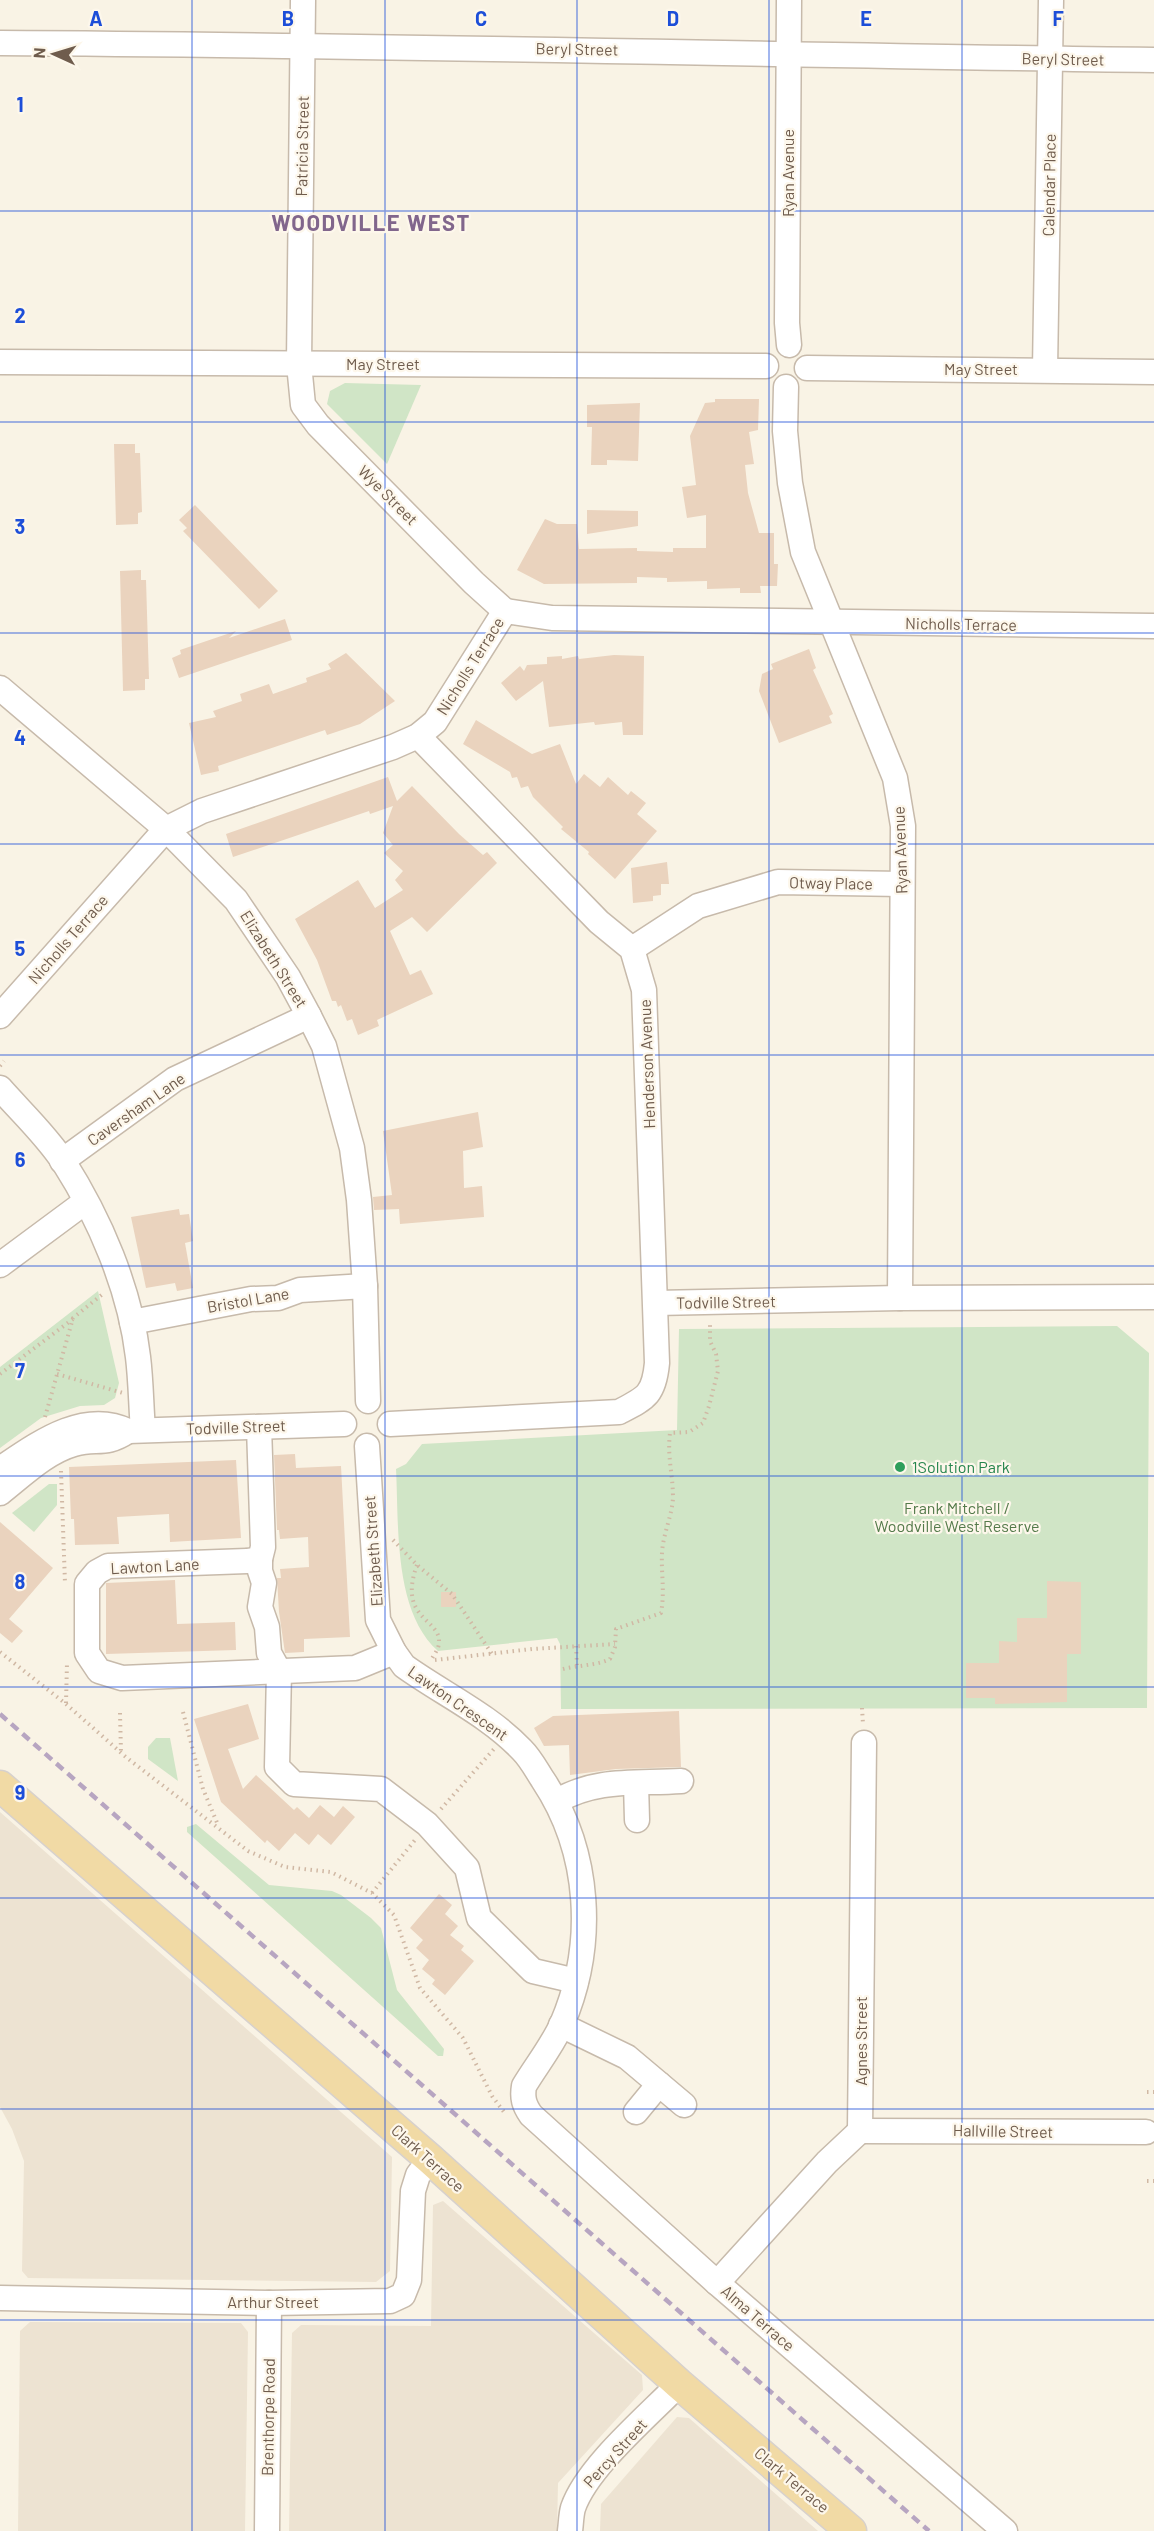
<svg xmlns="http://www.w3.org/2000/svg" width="1154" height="2531" font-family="Barlow,sans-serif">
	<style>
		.residential { fill: #ede3d2 }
		.green { fill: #d0e5c6 }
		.building { fill: #ead3be }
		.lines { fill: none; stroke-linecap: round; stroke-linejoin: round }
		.minor-casing { stroke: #c7baab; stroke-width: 27 }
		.major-casing { stroke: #d7d1cd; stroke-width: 33 }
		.path { stroke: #d0b8a4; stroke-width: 4; stroke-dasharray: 1.5 4.5; stroke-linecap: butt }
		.minor { stroke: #fff; stroke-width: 24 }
		.major { stroke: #f1daa5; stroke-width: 30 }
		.rail { stroke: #b7a5c1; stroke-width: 4.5; stroke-dasharray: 9 6; stroke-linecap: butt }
		.grid { fill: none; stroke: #1d4ed8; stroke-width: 1.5; stroke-opacity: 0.55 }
		.leisure-dot { fill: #2e9e5b; stroke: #fdf7eb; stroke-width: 2 }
		.labels { text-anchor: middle; stroke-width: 4.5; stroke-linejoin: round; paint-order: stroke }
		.street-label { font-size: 16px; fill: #6f5c4d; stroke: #fdf7eb }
		.leisure-label { font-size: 16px; fill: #27864d; stroke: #fdf7eb; text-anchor: start }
		.park-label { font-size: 16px; fill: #547a4a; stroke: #fdf7eb }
		.district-label { font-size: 22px; font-weight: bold; letter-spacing: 1.5px; fill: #81668c; stroke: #fdf7eb }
		.grid-label { font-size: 20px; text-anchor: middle; font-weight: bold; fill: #1d4ed8; stroke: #fdf7eb; stroke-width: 4.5; stroke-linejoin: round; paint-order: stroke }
	</style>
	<rect width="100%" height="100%" fill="#f9f3e5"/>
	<g class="residential">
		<polygon points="0,1812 392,2157 390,2271 376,2282 28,2278 22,2271 24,2161 12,2129 0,2107"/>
		<polygon points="443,2201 642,2375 643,2390 558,2483 557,2531 289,2531 292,2333 301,2325 431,2326 433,2205"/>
		<polygon points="30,2322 241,2323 248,2332 245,2531 18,2531 20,2331"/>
		<polygon points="677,2417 689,2418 818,2531 600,2531 601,2504"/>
	</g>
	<g class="green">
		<polygon points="345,383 421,385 387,464 327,404 330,391"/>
		<polygon points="98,1291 119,1383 115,1398 104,1405 80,1406 41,1418 0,1448 0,1367"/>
		<path d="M1117,1326L1149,1353L1147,1708L561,1709L560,1644L557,1638L438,1651C393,1611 399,1524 396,1469L406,1464L422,1444L677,1430L679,1329Z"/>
		<polygon points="49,1484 57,1484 57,1505 34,1532 12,1513"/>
		<polygon points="156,1738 170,1738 178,1781 148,1759 148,1747"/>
		<polygon points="196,1824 269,1885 332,1891 341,1895 371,1918 381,1928 397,1990 444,2049 443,2056 438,2056 187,1832 187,1827"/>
	</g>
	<g class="building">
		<polygon points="715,399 759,399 758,430 749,432 754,464 745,465 748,493 759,533 774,533 774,564 778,564 777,586 760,586 761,593 740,593 740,588 707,589 707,581 667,582 667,578 637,577 637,583 544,584 517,570 545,519 557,524 577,524 579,549 637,548 637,551 673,552 673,548 706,548 706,515 687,518 682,487 696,485 690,436 705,403 715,402"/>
		<polygon points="640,403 638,461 607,460 607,465 591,465 592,427 587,427 587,405"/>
		<polygon points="114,444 135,444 135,453 140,453 142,512 138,513 138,524 116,525"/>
		<polygon points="195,505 278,591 259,609 183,531 187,528 179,520"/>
		<polygon points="587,510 638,511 638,526 587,534"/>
		<polygon points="141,570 141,580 146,580 149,679 145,679 145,690 123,691 120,571"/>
		<polygon points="285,619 292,640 179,678 172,658 181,654 180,650 236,631 229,638"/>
		<polygon points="809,649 816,668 813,670 833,714 829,716 832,723 779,743 759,691 762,674 773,669 771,664"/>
		<polygon points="346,653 395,701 360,724 327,735 325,730 218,766 219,771 201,775 189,723 216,717 213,711 242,701 240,694 269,684 273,694 307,682 306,678 331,669 328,664"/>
		<polygon points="614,655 644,656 643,735 623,735 622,722 595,725 594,722 549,727 543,681 516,701 501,683 520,666 524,671 527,665 547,664 547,657 562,656 562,659 578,656 579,659"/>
		<polygon points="476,720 532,754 560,744 576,784 584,774 600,787 608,777 628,795 631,791 646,803 637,814 657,831 615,879 588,854 589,852 561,829 563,827 533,797 528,786 521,788 517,777 512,778 510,772 463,744"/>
		<polygon points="388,777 397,801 412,786 459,834 483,855 487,852 497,863 427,932 412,917 390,931 410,975 421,970 433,994 377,1020 379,1026 358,1035 352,1019 347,1021 341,1005 338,1007 336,1001 332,1001 317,960 295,919 358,880 375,908 403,890 395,880 403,871 384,853 393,845 383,833 393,806 370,814 369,811 233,857 226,834"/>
		<polygon points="667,862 669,884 661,884 661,895 653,896 653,901 633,903 631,868"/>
		<polygon points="478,1112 483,1147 463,1151 464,1188 482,1186 484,1217 400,1224 399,1209 374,1210 373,1197 392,1195 383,1131"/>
		<polygon points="179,1209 180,1215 189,1214 193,1241 185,1243 193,1288 177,1291 175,1283 146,1288 131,1217"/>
		<polygon points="295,1454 296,1468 341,1466 350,1637 304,1639 304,1652 285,1653 279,1612 277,1578 281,1578 280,1569 309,1567 308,1537 280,1539 279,1530 277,1530 274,1455"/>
		<polygon points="236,1460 241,1538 170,1542 169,1514 117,1517 119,1544 75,1545 74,1519 71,1519 69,1467"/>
		<polygon points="0,1522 53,1568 9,1619 23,1631 12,1643 0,1633"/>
		<polygon points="175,1580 177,1624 235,1622 236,1650 106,1654 106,1583"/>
		<polygon points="1047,1581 1081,1582 1081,1654 1067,1654 1067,1702 995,1704 995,1698 966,1698 966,1663 999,1663 999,1641 1017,1642 1017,1618 1047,1618"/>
		<rect x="441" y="1592" width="15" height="15"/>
		<polygon points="248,1704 259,1739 228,1749 243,1789 256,1775 294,1810 297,1807 309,1818 320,1805 334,1817 343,1806 355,1817 331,1845 318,1834 309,1845 295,1833 279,1851 267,1840 265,1843 221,1802 194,1719"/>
		<polygon points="679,1711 681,1767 616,1769 570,1775 569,1745 544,1746 534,1728 553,1716"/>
		<polygon points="439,1894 452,1905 445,1914 458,1926 450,1935 464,1946 461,1950 474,1961 445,1995 432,1984 435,1980 422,1969 429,1960 416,1948 423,1940 410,1928"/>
	</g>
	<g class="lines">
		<defs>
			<g id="minor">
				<polyline points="303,0 299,364 303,405 318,425 474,583 505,611"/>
				<polyline points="789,0 787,323 789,345"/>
				<path d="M0,43C385,45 769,55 1154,60"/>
				<polyline points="0,362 766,366"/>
				<polyline points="807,368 1154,372"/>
				<polyline points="1045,370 1051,0"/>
				<polyline points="786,387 785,431 790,483 803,552 895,778 903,826 900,1298"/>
				<polyline points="0,688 166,829 236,900 288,977 309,1016 324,1046 352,1148 359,1200 365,1286 368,1401"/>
				<polyline points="632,949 698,906 778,882 902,884"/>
				<polyline points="0,1016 166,829 202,811 393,747 418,736 435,722 505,611 552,618 1154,626"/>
				<path d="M0,1088C21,1112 45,1134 63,1161C100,1219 130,1289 138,1357C141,1381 141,1406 143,1430"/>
				<polyline points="62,1161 175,1079 309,1016"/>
				<polyline points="0,1265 85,1202"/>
				<polyline points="656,1303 900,1298 1154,1297"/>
				<polyline points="132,1322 251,1299 278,1298 300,1290 365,1286"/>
				<path d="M390,1424L619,1412C646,1398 654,1395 657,1363L644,990L632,949L599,922L418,736"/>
				<polyline points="259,1427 263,1547 260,1559 247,1561 108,1566 97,1572 87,1584 87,1653 99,1671 122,1678 355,1668 394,1652"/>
				<path d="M367,1446L378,1620L394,1652L404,1666C443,1694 489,1715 522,1750C531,1759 537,1771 543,1780C591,1852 596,1945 562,2024C552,2046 536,2066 524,2086C522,2098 524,2105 531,2115L717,2283L1005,2531"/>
				<path d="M0,1469C36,1445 83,1409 128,1431L344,1424"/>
				<path d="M0,1493C23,1475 46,1452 74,1444C97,1437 104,1447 128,1431"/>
				<polyline points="260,1559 260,1571 264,1583 260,1607 267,1627 269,1653 279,1671 277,1767 294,1784 381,1789 427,1824 467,1868 479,1918 533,1971 576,1981"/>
				<polyline points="636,1783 637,1820"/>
				<path d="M557,1801C597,1778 636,1784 681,1781"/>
				<polyline points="561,2025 627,2057 684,2105"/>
				<polyline points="636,2112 659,2084"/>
				<polyline points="860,2131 864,1743"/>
				<polyline points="860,2131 1146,2132"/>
				<polyline points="717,2283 827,2162 860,2131"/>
				<polyline points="0,2298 269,2303 390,2301 403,2295 409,2280 413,2191 418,2175 430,2159"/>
				<polyline points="267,2531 269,2303"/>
				<path d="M570,2531C571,2524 571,2515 573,2508C587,2467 648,2416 679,2384"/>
			</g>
			<polyline id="major" points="0,1786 430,2159 679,2384 851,2531"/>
		</defs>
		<use href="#minor" class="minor-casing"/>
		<use href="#major" class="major-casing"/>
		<g class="path">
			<polyline points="0,1066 4,1061"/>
			<polyline points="0,1374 73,1319"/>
			<polyline points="57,1374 123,1393"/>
			<polyline points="45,1417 73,1318 104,1293"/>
			<polyline points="61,1471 65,1583"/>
			<polyline points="393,1540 417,1565 452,1594 492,1654"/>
			<path d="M417,1565C397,1620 441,1618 439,1643C439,1648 434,1655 431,1660"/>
			<polyline points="576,1646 577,1665"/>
			<polyline points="0,1652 66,1704 127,1758 248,1851 285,1867 331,1872 372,1893 394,1915 420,1988 463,2038 492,2096 504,2112"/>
			<polyline points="435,1660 532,1649 615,1644"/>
			<path d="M563,1669C578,1665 595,1666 610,1659L615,1647L616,1629L661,1613C665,1591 661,1574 662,1553C663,1534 672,1516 673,1498C673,1474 667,1457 670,1433L689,1432L703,1423L709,1406L718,1371L716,1354L710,1341V1323"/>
			<polyline points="66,1703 67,1663"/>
			<polyline points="862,1708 863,1724"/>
			<polyline points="183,1712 203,1789 218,1825"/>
			<polyline points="120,1713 121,1752"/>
			<polyline points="441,1809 494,1749"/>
			<polyline points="372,1893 415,1840"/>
			<polyline points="1147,2092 1154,2092"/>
			<polyline points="1147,2181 1154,2181"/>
		</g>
		<use href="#minor" class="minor"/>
		<use href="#major" class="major"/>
		<polyline class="rail" points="0,1714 929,2531"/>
	</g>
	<path class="grid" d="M192,0V2531M385,0V2531M577,0V2531M769,0V2531M962,0V2531M0,211H1154M0,422H1154M0,633H1154M0,844H1154M0,1055H1154M0,1266H1154M0,1476H1154M0,1687H1154M0,1898H1154M0,2109H1154M0,2320H1154"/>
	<circle class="leisure-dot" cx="900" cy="1467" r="6"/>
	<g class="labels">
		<g class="street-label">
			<text transform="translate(577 49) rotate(1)" y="6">Beryl Street</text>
			<text transform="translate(1063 59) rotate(1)" y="6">Beryl Street</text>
			<text transform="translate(302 146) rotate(-89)" y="6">Patricia Street</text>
			<text transform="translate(788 173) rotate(-90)" y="6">Ryan Avenue</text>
			<text transform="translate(1049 185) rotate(-89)" y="6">Calendar Place</text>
			<text x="383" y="370">May Street</text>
			<text x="981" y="375">May Street</text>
			<text transform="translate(388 495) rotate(45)" y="6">Wye Street</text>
			<text transform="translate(961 624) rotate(1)" y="6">Nicholls Terrace</text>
			<text transform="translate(470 666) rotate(-58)" y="6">Nicholls Terrace</text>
			<text transform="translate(900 850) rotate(-92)" y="6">Ryan Avenue</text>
			<text transform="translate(831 883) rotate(1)" y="6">Otway Place</text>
			<text transform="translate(68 939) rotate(-49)" y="6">Nicholls Terrace</text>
			<text transform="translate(274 959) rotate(58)" y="6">Elizabeth Street</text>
			<text transform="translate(647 1064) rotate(-92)" y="6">Henderson Avenue</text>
			<text transform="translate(136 1109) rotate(-35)" y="6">Caversham Lane</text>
			<text transform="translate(248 1300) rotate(-10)" y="6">Bristol Lane</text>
			<text transform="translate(726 1302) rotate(-1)" y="6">Todville Street</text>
			<text transform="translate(236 1427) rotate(-2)" y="6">Todville Street</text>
			<text transform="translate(373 1551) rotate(-94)" y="6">Elizabeth Street</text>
			<text transform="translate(155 1566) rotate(-3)" y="6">Lawton Lane</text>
			<text transform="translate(458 1703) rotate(35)" y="6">Lawton Crescent</text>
			<text transform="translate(861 2041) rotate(-90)" y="6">Agnes Street</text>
			<text transform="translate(1003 2131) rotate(1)" y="6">Hallville Street</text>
			<text transform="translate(428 2158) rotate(42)" y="6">Clark Terrace</text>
			<text x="273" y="2308">Arthur Street</text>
			<text transform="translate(758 2318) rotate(41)" y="6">Alma Terrace</text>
			<text transform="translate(268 2417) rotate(-89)" y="6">Brenthorpe Road</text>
			<text transform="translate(615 2453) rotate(-48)" y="6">Percy Street</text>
			<text transform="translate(792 2480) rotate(40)" y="6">Clark Terrace</text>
		</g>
		<g class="leisure-label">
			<text x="912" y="1473">1Solution Park</text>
		</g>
		<g class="park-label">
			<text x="957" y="1514">Frank Mitchell /<tspan x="957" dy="18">Woodville West Reserve</tspan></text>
		</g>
		<g class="district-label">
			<text x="371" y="231">WOODVILLE WEST</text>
		</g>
	</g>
	<g class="grid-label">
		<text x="96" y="26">A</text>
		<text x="288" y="26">B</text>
		<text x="481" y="26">C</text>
		<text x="673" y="26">D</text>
		<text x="866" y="26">E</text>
		<text x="1058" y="26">F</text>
		<text x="20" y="112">1</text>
		<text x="20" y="323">2</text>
		<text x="20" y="534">3</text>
		<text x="20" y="745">4</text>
		<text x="20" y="956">5</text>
		<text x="20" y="1167">6</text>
		<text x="20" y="1378">7</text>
		<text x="20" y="1589">8</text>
		<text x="20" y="1800">9</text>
	</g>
	<g transform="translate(54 54) rotate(274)" stroke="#fdf7eb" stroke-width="4.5" paint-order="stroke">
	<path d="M0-4.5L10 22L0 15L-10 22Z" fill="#6f5c4d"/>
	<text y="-9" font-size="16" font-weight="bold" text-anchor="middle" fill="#6f5c4d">N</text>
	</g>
</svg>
